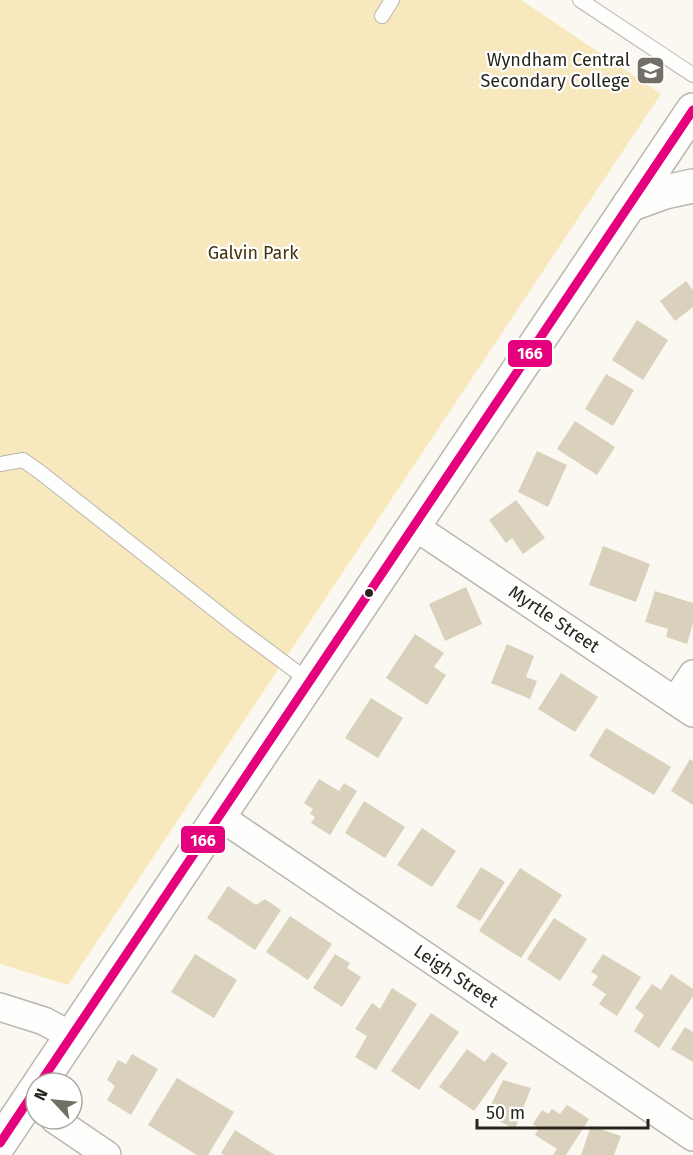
<svg xmlns="http://www.w3.org/2000/svg" width="693" height="1155" font-family="'Fira Sans',sans-serif">
	<style>
		.green { fill: #f8e8be }
		.building { fill: #d9d1bb }
		.lines { fill: none; stroke-linecap: round; stroke-linejoin: round }
		.service-casing { stroke: #b9b6b0; stroke-width: 16 }
		.minor-casing { stroke: #b9b6b0; stroke-width: 30 }
		.tertiary-casing { stroke: #b9b6b0; stroke-width: 36 }
		.service { stroke: #fefefd; stroke-width: 14 }
		.minor { stroke: #fefefd; stroke-width: 27 }
		.tertiary { stroke: #fefefd; stroke-width: 33 }
		.bus-1-casing { stroke: #fff; stroke-width: 14 }
		.bus-1 { stroke: #e5007d; stroke-width: 9 }
		.bus-dot { fill: #28251d; stroke: #fff; stroke-width: 2 }
		.labels { text-anchor: middle; stroke-width: 4.5; stroke-linejoin: round; paint-order: stroke }
		.poi-label { font-size: 18px; fill: #28251d; stroke: #fff; text-anchor: end }
		.park-label { font-size: 18px; fill: #443509; stroke: #fff }
		.street-label { font-size: 18px; fill: #28251d; stroke: #fff }
		.line-badge { stroke: #fff; stroke-width: 2 }
		.badge-label { font-size: 16px; text-anchor: middle; font-weight: bold; fill: #fff }
	</style>
	<rect width="100%" height="100%" fill="#faf8f1"/>
	<polygon class="green" points="0,0 521,0 661,94 68,985 0,964"/>
	<g class="building">
		<polygon points="686,281 693,290 693,307 675,321 660,301"/>
		<polygon points="637,320 668,340 643,380 612,360"/>
		<polygon points="606,374 634,390 613,426 585,409"/>
		<polygon points="575,421 615,447 597,475 557,449"/>
		<polygon points="537,451 567,465 548,507 518,492"/>
		<polygon points="516,500 545,538 523,554 512,538 506,543 489,520"/>
		<polygon points="603,546 650,564 636,602 589,585"/>
		<polygon points="466,587 482,624 445,641 429,604"/>
		<polygon points="655,591 693,603 693,623 687,644 666,637 668,629 645,622"/>
		<polygon points="415,634 444,653 434,667 446,675 427,705 386,678"/>
		<polygon points="507,644 534,656 526,677 537,681 530,699 491,683"/>
		<polygon points="561,673 598,697 575,732 538,709"/>
		<polygon points="371,698 403,718 378,758 345,738"/>
		<polygon points="606,728 671,767 654,795 589,756"/>
		<polygon points="690,759 693,761 693,805 671,791"/>
		<polygon points="319,779 339,791 344,783 357,791 330,835 311,823 315,817 310,814 313,809 304,803"/>
		<polygon points="364,801 405,827 385,858 345,833"/>
		<polygon points="422,828 456,851 432,887 397,865"/>
		<polygon points="481,867 505,882 480,921 456,907"/>
		<polygon points="520,868 562,895 521,958 479,931"/>
		<polygon points="228,886 256,905 265,899 281,910 255,950 207,918"/>
		<polygon points="290,916 332,944 308,980 266,952"/>
		<polygon points="554,918 587,939 560,981 527,959"/>
		<polygon points="195,954 237,980 214,1018 171,992"/>
		<polygon points="335,954 350,963 347,968 361,977 342,1007 313,988"/>
		<polygon points="603,954 641,977 617,1016 599,1004 606,994 592,985 598,976 591,972"/>
		<polygon points="671,974 693,989 693,996 659,1048 634,1031 644,1015 635,1008 652,984 661,990"/>
		<polygon points="392,988 417,1004 376,1070 355,1057 367,1036 355,1029 372,1003 380,1009"/>
		<polygon points="431,1013 459,1032 419,1090 391,1071"/>
		<polygon points="685,1027 693,1032 693,1062 671,1049"/>
		<polygon points="467,1049 485,1062 492,1052 508,1063 474,1111 439,1087"/>
		<polygon points="132,1054 158,1069 131,1115 107,1100 115,1086 107,1080 118,1060 126,1064"/>
		<polygon points="177,1078 234,1112 208,1155 197,1155 148,1125"/>
		<polygon points="503,1080 531,1088 515,1129 486,1115"/>
		<polygon points="567,1105 589,1119 566,1155 553,1155 557,1149 535,1135 539,1128 533,1124 542,1110 548,1114 552,1109 560,1114"/>
		<polygon points="591,1126 621,1136 614,1155 581,1155"/>
		<polygon points="235,1130 275,1155 224,1155 221,1153"/>
	</g>
	<g class="lines">
		<defs>
			<g id="service">
				<polyline points="580,0 693,75"/>
				<polyline points="382,16 392,0"/>
				<polyline points="0,464 23,460 40,472 239,629 309,681"/>
			</g>
			<g id="minor">
				<polyline points="414,526 693,713"/>
				<polyline points="675,701 693,674"/>
				<polyline points="219,816 693,1137"/>
				<polyline points="0,1007 44,1021 72,1036"/>
				<polyline points="54,1119 107,1155"/>
			</g>
			<g id="tertiary">
				<polyline points="629,205 665,192 693,186"/>
				<polyline points="40,1083 693,110"/>
				<polyline points="0,1143 36,1089"/>
			</g>
		</defs>
		<use href="#service" class="service-casing"/>
		<use href="#minor" class="minor-casing"/>
		<use href="#tertiary" class="tertiary-casing"/>
		<use href="#service" class="service"/>
		<use href="#minor" class="minor"/>
		<use href="#tertiary" class="tertiary"/>
		<defs>
			<g id="bus-1">
				<polyline points="40,1083 693,110"/>
				<polyline points="0,1143 36,1089"/>
			</g>
		</defs>
		<use href="#bus-1" class="bus-1-casing"/>
		<use href="#bus-1" class="bus-1"/>
	</g>
	<defs>
		<symbol id="school-square" viewBox="-11 -11 22 22"><rect x="-9" y="-9" width="18" height="18" rx="4" fill="#726f67" stroke="#fff"/><path d="M0-5L7-2L0 1L-7-2ZM-4 1L0 2.5L4 1V4Q0 6-4 4Z" fill="#fff"/></symbol>
	</defs>
	<g fill-rule="evenodd">
		<use href="#school-square" x="634" y="54" width="33" height="33"/>
	</g>
	<circle class="bus-dot" cx="369" cy="593" r="5"/>
	<g class="labels">
		<g class="poi-label">
			<text x="630" y="66">Wyndham Central<tspan x="630" dy="21">Secondary College</tspan></text>
		</g>
		<g class="park-label">
			<text x="253" y="259">Galvin Park</text>
		</g>
		<g class="street-label">
			<text transform="translate(554 619) rotate(34)" y="6">Myrtle Street</text>
			<text transform="translate(456 976) rotate(34)" y="6">Leigh Street</text>
		</g>
	</g>
	<g class="line-badge">
		<rect x="507" y="339" width="46" height="29" rx="6" fill="#e5007d"/>
		<rect x="180" y="825" width="46" height="29" rx="6" fill="#e5007d"/>
	</g>
	<g class="badge-label">
		<text x="530" y="359">166</text>
		<text x="203" y="846">166</text>
	</g>
	<g transform="translate(54 1101) rotate(296)"><circle r="28" fill="#ffffff" stroke="#a9a8a5" stroke-width="1.5"/>
	<path d="M0-4.5L10 22L0 15L-10 22Z" fill="#726f67"/>
	<text y="-9" font-size="16" font-weight="bold" text-anchor="middle" fill="#28251d">N</text>
	</g>
	<path d="M477 1119v9h171v-9" fill="none" stroke="#28251d" stroke-width="3"/>
	<text x="486" y="1119" font-size="18" fill="#28251d" stroke="#ffffff" stroke-width="4.5" paint-order="stroke">50 m</text>
</svg>
